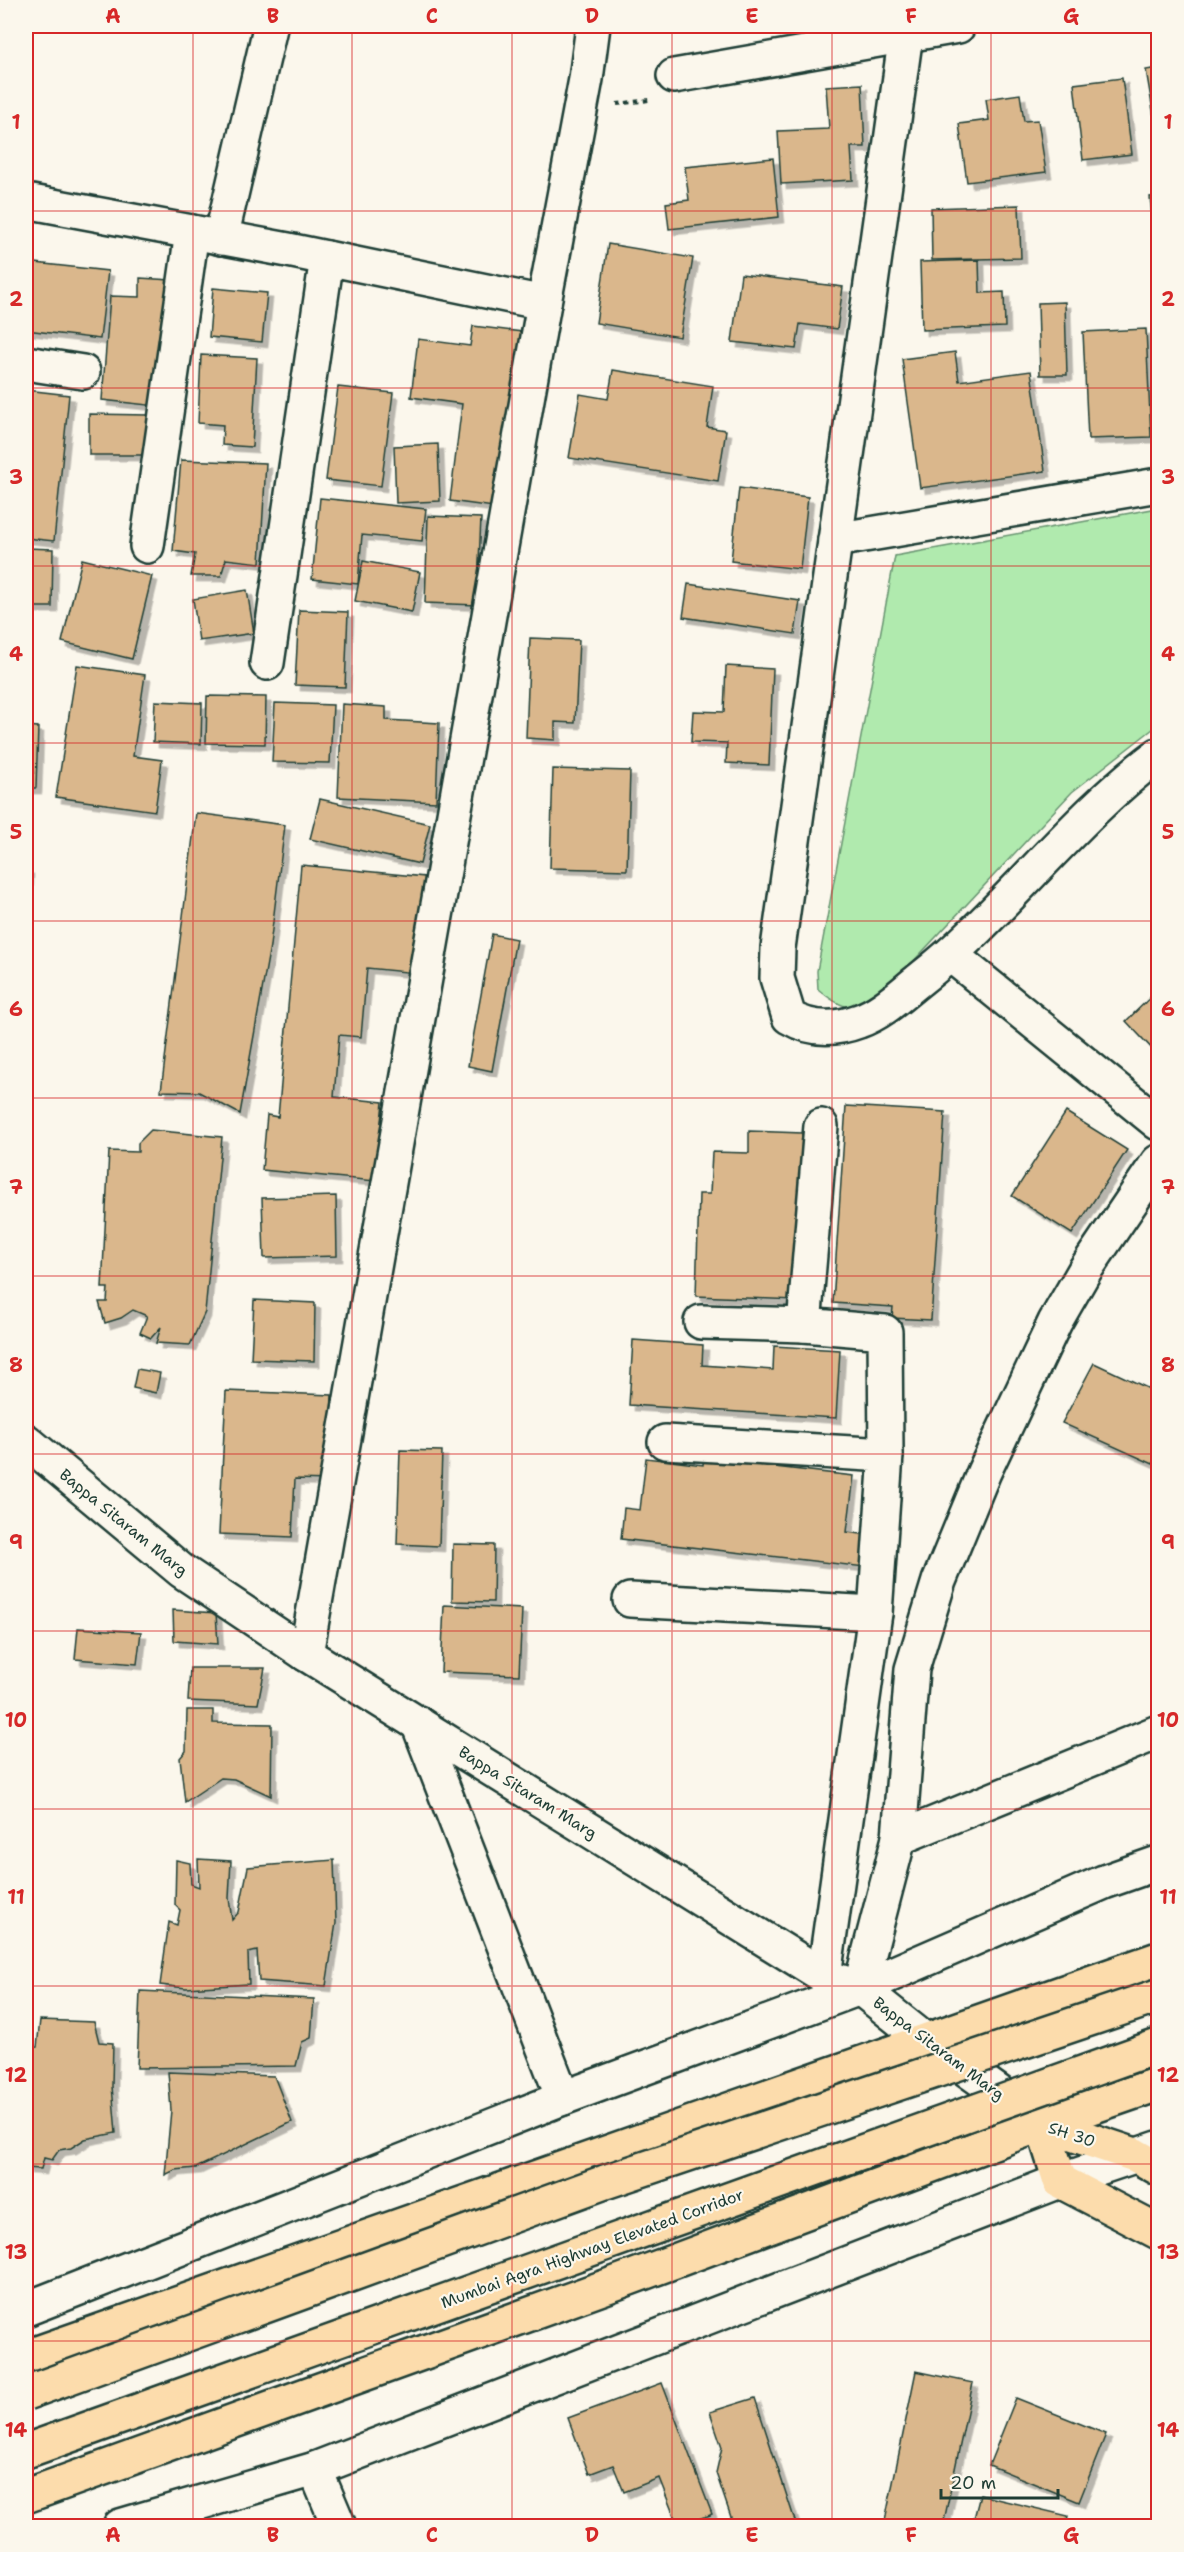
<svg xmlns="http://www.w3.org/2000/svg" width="1184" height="2552" font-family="'Shantell Sans',sans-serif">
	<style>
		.green { fill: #b0eaae; stroke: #689471; stroke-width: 1.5 }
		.building { fill: #dab78c; stroke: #1f3d34; stroke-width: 1.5; filter: url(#shadow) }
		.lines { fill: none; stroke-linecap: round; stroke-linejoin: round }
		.minor-casing { stroke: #1f3d34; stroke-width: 38 }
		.major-casing { stroke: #1f3d34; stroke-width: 38 }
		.path { stroke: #1f3d34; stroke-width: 4; stroke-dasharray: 4.5 4.5; stroke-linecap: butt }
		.minor { stroke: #fbf7ec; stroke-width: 33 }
		.major { stroke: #fcdcac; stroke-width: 33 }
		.highway-bridge-casing { stroke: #1f3d34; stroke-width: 38; stroke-linecap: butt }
		.highway-bridge { stroke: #fcdcac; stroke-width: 33 }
		.grid { fill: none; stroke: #d62828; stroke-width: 1.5; stroke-opacity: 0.55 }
		.labels { text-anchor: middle; stroke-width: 4.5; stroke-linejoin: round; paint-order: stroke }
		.street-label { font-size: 16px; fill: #1f3d34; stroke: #fbf7ec }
		.neatline { fill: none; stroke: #d62828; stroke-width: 2 }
		.grid-label { font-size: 20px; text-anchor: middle; font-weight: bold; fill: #d62828 }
	</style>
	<defs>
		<filter id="shadow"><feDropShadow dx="5.5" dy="5.5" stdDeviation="0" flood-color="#0004"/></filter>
	</defs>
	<rect width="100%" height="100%" fill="#fbf7ec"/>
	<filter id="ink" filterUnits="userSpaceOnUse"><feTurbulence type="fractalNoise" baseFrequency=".0167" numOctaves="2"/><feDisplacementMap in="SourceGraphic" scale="12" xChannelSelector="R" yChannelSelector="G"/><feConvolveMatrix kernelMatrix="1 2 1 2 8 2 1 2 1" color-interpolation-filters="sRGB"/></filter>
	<g filter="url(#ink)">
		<path class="green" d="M1158,508V725L1072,792L878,999C850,1011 841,1009 818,989L817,971L895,556Z"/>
		<g class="building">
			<polygon points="1158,68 1158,140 1146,70"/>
			<polygon points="1122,78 1132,154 1083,160 1074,84"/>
			<polygon points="862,84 865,147 851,147 853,180 781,184 778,131 829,129 826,86"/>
			<polygon points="1020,94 1024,121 1038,120 1046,172 967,182 959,124 989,120 986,99"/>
			<polygon points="773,158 779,217 669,229 666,203 689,200 685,167"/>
			<polygon points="1158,196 1158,274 1150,197"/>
			<polygon points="1019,205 1021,258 932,260 931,208"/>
			<polygon points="608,244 693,258 680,337 596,323"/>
			<polygon points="979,260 980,293 1004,292 1005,327 922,330 920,262"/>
			<polygon points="26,262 108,271 100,339 26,330"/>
			<polygon points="741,274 843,287 837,329 800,324 796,349 732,342"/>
			<polygon points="140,278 171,280 157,406 102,400 110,296 140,297"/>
			<polygon points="213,288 267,293 262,342 209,337"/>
			<polygon points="1065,302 1067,375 1040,375 1038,303"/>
			<polygon points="473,326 522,332 501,508 450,501 462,404 411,397 418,339 470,346"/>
			<polygon points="1146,329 1151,437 1088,439 1083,332"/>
			<polygon points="955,352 959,381 1031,371 1045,471 920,488 902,359"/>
			<polygon points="201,355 257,358 252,447 222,445 223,425 198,423"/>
			<polygon points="613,370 713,386 707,427 726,430 718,481 569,458 580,394 608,399"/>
			<polygon points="338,387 393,393 381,486 326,480"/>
			<polygon points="26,390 69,395 54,541 26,538"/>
			<polygon points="89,414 148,415 147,455 89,455"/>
			<polygon points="438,444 440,501 396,503 394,446"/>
			<polygon points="181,460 266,463 260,563 226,559 221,576 191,576 195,554 173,551"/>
			<polygon points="739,488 808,497 800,569 731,561"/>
			<polygon points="320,498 426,509 422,541 362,535 358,584 312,579"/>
			<polygon points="428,516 481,518 477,605 425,603"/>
			<polygon points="26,548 53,549 52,607 26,607"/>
			<polygon points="82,559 152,576 132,659 62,642"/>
			<polygon points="363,561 420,572 412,612 355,601"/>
			<polygon points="688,584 800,601 795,634 683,617"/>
			<polygon points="247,590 254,633 199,641 193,599"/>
			<polygon points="299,610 348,612 345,687 295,685"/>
			<polygon points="530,638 579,640 575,723 555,722 555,740 526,738"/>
			<polygon points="77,665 145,675 133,756 162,760 155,811 56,797"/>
			<polygon points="726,666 773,669 769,765 726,763 727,743 691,742 693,711 724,712"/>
			<polygon points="207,696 266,697 265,744 206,743"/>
			<polygon points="155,701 202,703 201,744 153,742"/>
			<polygon points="275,703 333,705 330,763 272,762"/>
			<polygon points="342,704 386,707 386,720 439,723 436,802 338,797"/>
			<polygon points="26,726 38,727 36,788 26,788"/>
			<polygon points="553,769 630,771 627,870 550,868"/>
			<polygon points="320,799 430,824 420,864 310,839"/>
			<polygon points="196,813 285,825 270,946 240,1114 199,1092 161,1091"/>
			<polygon points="301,865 425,877 416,973 367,968 361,1037 339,1035 334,1097 383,1102 375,1181 262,1170 267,1115 278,1117"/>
			<polygon points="26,869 28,869 26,922"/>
			<polygon points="492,934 516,939 492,1071 468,1066"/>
			<polygon points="1158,990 1158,1055 1126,1021"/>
			<polygon points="846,1106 945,1112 931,1320 892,1318 893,1307 833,1303"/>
			<polygon points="1066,1112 1127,1150 1072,1234 1012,1196"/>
			<polygon points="151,1130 222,1137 205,1312 190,1345 156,1343 161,1327 151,1338 140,1333 147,1316 133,1310 121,1318 105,1323 99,1302 107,1302 108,1288 102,1288 109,1151 138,1152 138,1143"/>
			<polygon points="749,1131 802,1133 796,1300 696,1296 699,1194 710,1194 712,1152 749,1153"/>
			<polygon points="336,1196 337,1256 264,1258 262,1198"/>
			<polygon points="254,1300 315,1303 314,1361 251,1359"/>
			<polygon points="633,1340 703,1345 702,1365 773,1370 774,1346 840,1350 836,1418 629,1405"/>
			<polygon points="1094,1363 1158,1393 1158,1453 1153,1464 1062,1423"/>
			<polygon points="137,1369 160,1373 156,1393 133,1388"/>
			<polygon points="226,1391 332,1395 328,1480 295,1479 292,1537 219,1534"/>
			<polygon points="400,1450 442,1451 439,1546 397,1544"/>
			<polygon points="704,1453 767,1460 766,1466 854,1476 847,1532 869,1535 865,1567 621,1539 624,1508 640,1510 646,1458 703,1465"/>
			<polygon points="453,1544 494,1545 493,1602 452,1601"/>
			<polygon points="444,1605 522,1609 519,1675 441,1672"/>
			<polygon points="173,1610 216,1613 218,1644 174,1641"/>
			<polygon points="78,1628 141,1632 137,1664 75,1659"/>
			<polygon points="190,1668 265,1668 258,1704 188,1701"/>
			<polygon points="187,1710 213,1710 213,1723 272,1724 271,1796 234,1779 221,1778 185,1802 180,1758 186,1751"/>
			<polygon points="198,1859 231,1861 229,1898 232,1920 239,1912 248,1867 334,1860 336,1923 326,1986 259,1981 257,1951 248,1953 249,1984 186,1988 160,1985 169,1922 177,1925 180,1910 175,1905 176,1860 190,1863 191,1884 199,1887"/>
			<polygon points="140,1991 314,1999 311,2038 302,2042 296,2066 137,2068"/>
			<polygon points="40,2020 94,2022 99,2042 113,2043 112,2086 116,2133 85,2139 71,2148 59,2150 52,2160 44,2158 41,2169 26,2168 26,2048 37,2047"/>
			<polygon points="168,2072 274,2076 292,2122 196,2168 175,2170 165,2175 171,2110"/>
			<polygon points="916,2371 973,2383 943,2526 884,2526"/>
			<polygon points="662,2383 712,2514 680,2526 678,2526 659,2478 624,2492 613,2465 589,2474 568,2418"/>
			<polygon points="755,2398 796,2524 810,2526 734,2526 716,2473 722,2447 710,2412"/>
			<polygon points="1016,2398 1106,2434 1079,2502 989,2465"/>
			<polygon points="980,2495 1068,2516 1066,2526 972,2526"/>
		</g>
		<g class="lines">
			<defs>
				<g id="minor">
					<path d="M906,34L778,948L777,978L789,1017C811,1030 835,1030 859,1021C882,1013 900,995 919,980C1005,913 1070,820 1158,755"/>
					<polyline points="674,76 958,26"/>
					<polyline points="26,201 288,250 544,303"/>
					<polyline points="221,238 270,28"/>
					<polyline points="26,363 83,372"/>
					<polyline points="835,540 1158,485"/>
					<polyline points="147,546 192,232"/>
					<polyline points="267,663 327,258"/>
					<polyline points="951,955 1158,1123"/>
					<polyline points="701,1322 804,1325 885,1332 886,1455"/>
					<polyline points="804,1325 821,1126"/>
					<polyline points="26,1441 182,1571 306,1654 824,1976 860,1988 925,2040 1028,2113"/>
					<polyline points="665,1442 886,1455 875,1613 824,1976"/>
					<polyline points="630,1600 875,1613"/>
					<polyline points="306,1654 544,303 586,79 593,26"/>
					<polyline points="418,1723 563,2098"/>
					<polyline points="899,1838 1158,1732"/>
					<polyline points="860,1988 899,1838 912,1669 939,1581 984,1472 1055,1322 1085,1270 1158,1162"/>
					<polyline points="26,2309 563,2098 860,1988 1104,1882 1158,1863"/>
					<polyline points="315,2469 339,2526"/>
					<polyline points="120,2526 315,2469 1060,2181 1158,2148"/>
				</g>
				<g id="major">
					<polyline points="1042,2124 1060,2181 1158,2232"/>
					<polyline points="1042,2124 1135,2155 1158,2168"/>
					<polyline points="26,2357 1158,1959"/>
					<polyline points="26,2496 616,2283 1042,2124 1158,2084"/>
				</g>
			</defs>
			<use href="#minor" class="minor-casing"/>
			<use href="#major" class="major-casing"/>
			<polyline class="path" points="617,104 649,100"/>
			<use href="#minor" class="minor"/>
			<use href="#major" class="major"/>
			<defs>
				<g id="highway-bridge">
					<polyline points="26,2393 605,2182 1158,1996"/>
					<polyline points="26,2451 1158,2046"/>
				</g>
			</defs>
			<use href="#highway-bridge" class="highway-bridge-casing"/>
			<use href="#highway-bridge" class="highway-bridge"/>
		</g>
	</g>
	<path class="grid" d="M193,26V2526M352,26V2526M512,26V2526M672,26V2526M832,26V2526M991,26V2526M26,211H1158M26,388H1158M26,566H1158M26,743H1158M26,921H1158M26,1098H1158M26,1276H1158M26,1454H1158M26,1631H1158M26,1809H1158M26,1986H1158M26,2164H1158M26,2341H1158"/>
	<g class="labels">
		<g class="street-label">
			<text transform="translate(124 1522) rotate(39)" y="6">Bappa Sitaram Marg</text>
			<text transform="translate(528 1792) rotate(32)" y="6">Bappa Sitaram Marg</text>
			<text transform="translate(939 2048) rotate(37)" y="6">Bappa Sitaram Marg</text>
			<text transform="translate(1072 2134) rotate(18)" y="6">SH 30</text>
			<text transform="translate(592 2248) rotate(-20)" y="6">Mumbai Agra Highway Elevated Corridor</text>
		</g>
	</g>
	<rect width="1184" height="2552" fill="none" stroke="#fbf7ec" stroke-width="66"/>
	<path d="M941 2489v9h117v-9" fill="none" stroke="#1f3d34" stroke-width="3"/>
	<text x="950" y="2489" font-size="18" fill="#1f3d34" stroke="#fbf7ec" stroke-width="4.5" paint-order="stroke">20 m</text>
	<rect x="33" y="33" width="1118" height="2486" class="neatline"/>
	<g class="grid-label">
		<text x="113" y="23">A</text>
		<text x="273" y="23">B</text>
		<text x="432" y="23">C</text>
		<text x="592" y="23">D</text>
		<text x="752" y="23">E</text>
		<text x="911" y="23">F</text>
		<text x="1071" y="23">G</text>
		<text x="16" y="129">1</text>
		<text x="1168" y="129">1</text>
		<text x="16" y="306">2</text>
		<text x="1168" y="306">2</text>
		<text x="16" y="484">3</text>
		<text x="1168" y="484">3</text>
		<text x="16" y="661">4</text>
		<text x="1168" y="661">4</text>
		<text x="16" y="839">5</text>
		<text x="1168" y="839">5</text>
		<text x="16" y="1016">6</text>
		<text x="1168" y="1016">6</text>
		<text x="16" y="1194">7</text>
		<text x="1168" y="1194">7</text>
		<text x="16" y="1372">8</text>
		<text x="1168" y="1372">8</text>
		<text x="16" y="1549">9</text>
		<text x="1168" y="1549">9</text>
		<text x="16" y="1727">10</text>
		<text x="1168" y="1727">10</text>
		<text x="16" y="1904">11</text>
		<text x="1168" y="1904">11</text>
		<text x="16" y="2082">12</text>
		<text x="1168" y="2082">12</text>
		<text x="16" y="2259">13</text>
		<text x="1168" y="2259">13</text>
		<text x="16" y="2437">14</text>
		<text x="1168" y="2437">14</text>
		<text x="113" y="2542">A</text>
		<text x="273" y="2542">B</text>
		<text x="432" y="2542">C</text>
		<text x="592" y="2542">D</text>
		<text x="752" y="2542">E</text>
		<text x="911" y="2542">F</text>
		<text x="1071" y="2542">G</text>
	</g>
</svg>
